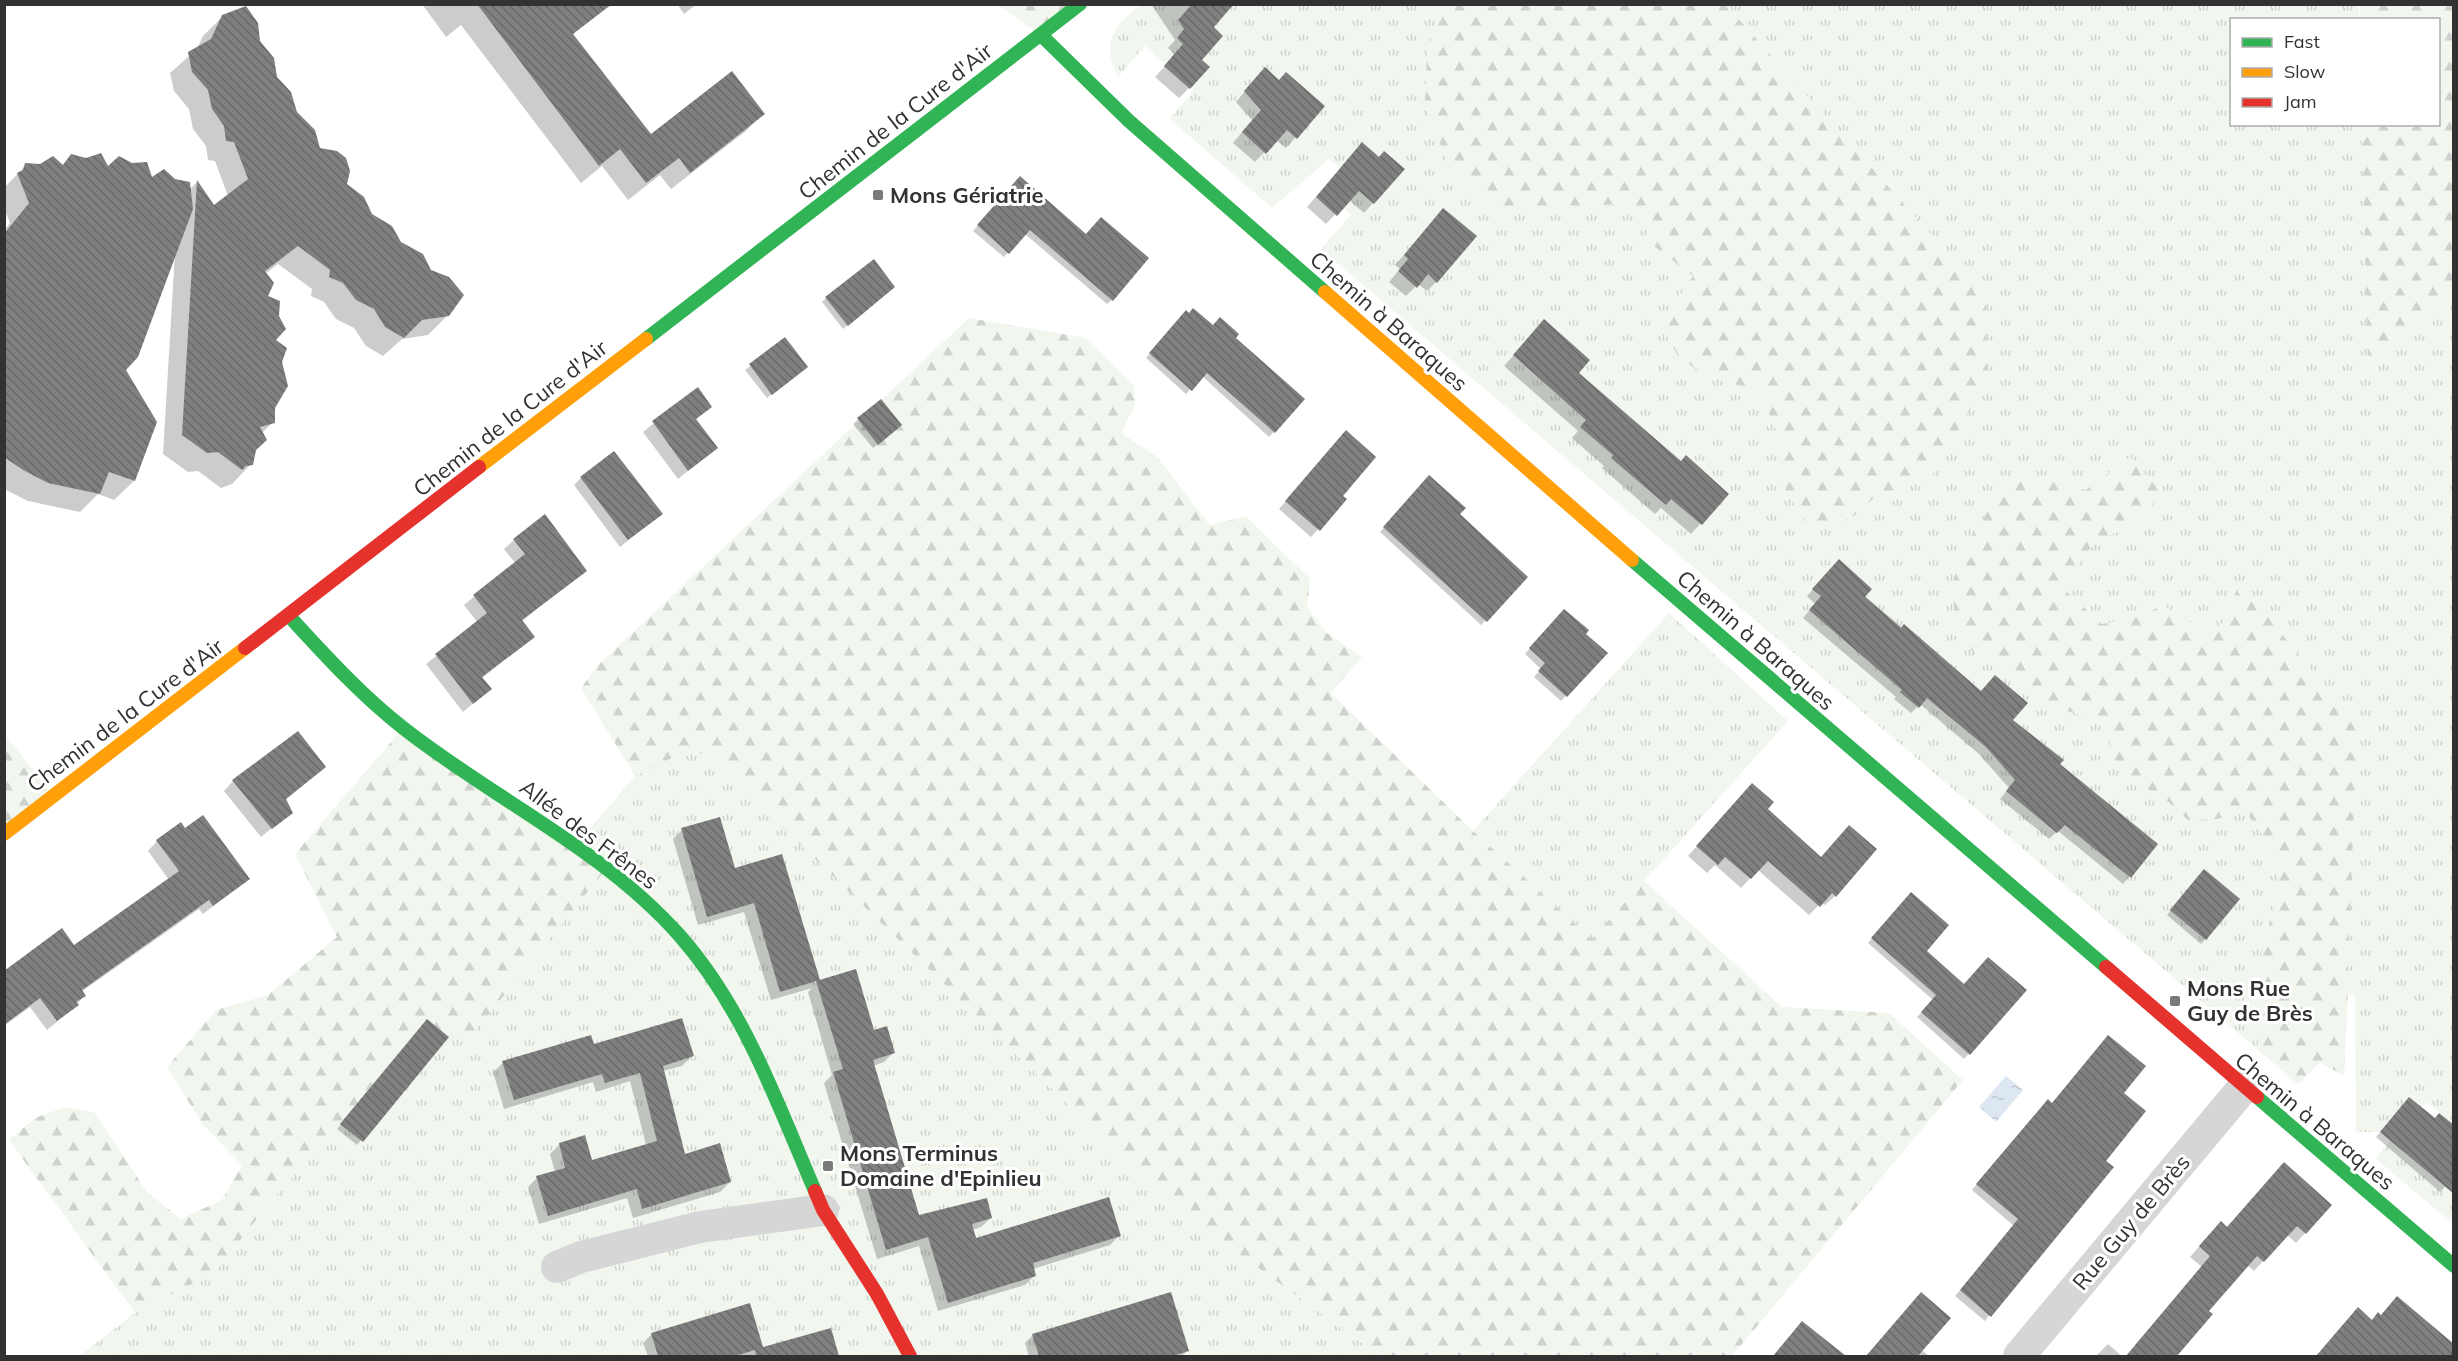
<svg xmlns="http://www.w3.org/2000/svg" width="2458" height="1361" font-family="Mulish,sans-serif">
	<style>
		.grass { fill: url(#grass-tufts) }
		.forest { fill: url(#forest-firs) }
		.water { fill: url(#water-ripples) }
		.shadow { fill: #0003 }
		.building { fill: url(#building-back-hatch) }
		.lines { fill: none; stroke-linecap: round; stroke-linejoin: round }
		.street { stroke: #d6d6d6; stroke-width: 32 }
		.fast { stroke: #30b455; stroke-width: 14 }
		.slow { stroke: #ff9f0a; stroke-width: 14 }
		.jam { stroke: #e5322d; stroke-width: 14 }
		.poi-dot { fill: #7a7a7a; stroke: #fff; stroke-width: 2 }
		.labels { text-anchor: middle; stroke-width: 6; stroke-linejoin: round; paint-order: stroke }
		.street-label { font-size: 22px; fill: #323232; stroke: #fff }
		.poi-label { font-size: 22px; font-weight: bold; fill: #323232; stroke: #fff; text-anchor: start }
	</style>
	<defs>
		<pattern id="grass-tufts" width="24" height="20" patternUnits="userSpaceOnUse" patternTransform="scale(1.5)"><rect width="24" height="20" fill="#f1f6ee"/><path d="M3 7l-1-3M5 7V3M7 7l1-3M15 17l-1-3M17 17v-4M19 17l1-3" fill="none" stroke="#cfd3cd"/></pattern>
		<pattern id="forest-firs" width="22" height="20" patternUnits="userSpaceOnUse" patternTransform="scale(1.5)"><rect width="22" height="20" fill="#f1f6ee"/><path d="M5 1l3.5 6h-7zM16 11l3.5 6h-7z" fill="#cfd3cd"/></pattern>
		<pattern id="water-ripples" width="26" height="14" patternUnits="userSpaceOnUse" patternTransform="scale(1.5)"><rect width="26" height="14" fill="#dce7f2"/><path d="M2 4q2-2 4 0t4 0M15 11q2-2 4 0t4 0" fill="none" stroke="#bdc7d0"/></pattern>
		<pattern id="building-back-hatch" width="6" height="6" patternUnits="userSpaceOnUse" patternTransform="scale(1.5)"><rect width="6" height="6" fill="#808080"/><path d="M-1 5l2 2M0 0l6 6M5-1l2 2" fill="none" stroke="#696969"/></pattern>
	</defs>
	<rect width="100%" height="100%" fill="#fff"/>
	<g class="grass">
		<path d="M1141,5H2359V19L2232,20V124L2362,125L2368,365L2453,286V1125L2427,1102L2422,1107L2409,1097L2380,1132H2356L2355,997L2348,992L2344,1076L2320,1062L2298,1084L1321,249L1351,215L1323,189L1341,169L1329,159L1272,208L1170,119L1194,90L1145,46L1118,77C1101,44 1113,25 1141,5Z"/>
		<polygon points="1669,613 1788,721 1592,939 1473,831"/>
		<polygon points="686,751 708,755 1174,1207 1380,1356 79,1356 135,1313 215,1272 271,1201 340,1124 427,1019 449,1037 575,846 635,776"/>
		<polygon points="2390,1141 2446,1188 2453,1179 2453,1224 2376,1159"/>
	</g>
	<g class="forest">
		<polygon points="998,5 1080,5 1041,35"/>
		<path d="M1442,5H1726L1986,296L1987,380L1931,478L1877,495L1854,516L1833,526L1805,520L1786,492L1780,439L1760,393C1717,376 1673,374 1663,321L1693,276L1649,242L1646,222L1633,207L1611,204L1557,209L1502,208L1452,175L1425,104L1427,47Z"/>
		<polygon points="2360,5 2454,5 2453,286 2368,366 2362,125 2438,124 2438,20 2360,19"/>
		<polygon points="969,318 1085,338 1134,386 1135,405 1121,433 1156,456 1210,525 1246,516 1310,579 1307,607 1327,633 1362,657 1331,693 1473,831 1592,939 1644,881 1782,1007 1889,1013 1963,1080 1732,1356 1380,1356 1174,1207 708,755 686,751 635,776 581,688 597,666"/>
		<path d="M2130,457L2160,491L2141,526C2094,536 2084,547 2067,592L2102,624L2139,617L2163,605L2194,625L2213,631L2227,619L2239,582L2357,726L2344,1076L2320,1062L2298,1084L2258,1049L2256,975L2276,897L2280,865L2263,835L2244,810L2217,819L2188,820L2163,797L2131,781L2115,764L2105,722L2042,704L2013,668L1973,653L1959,624L1950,591L1961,556L1989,509L2024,474L2086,490Z"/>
		<polygon points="403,728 607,868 468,1040 449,1037 427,1019 340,1124 271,1201 215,1272 135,1313 9,1140 35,1118 65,1107 94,1112 147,1192 181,1219 222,1200 242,1165 203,1125 167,1067 216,1010 268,995 337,937 295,854"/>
		<polygon points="5,735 54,796 5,834"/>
	</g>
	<polygon class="water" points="2006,1076 2023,1090 1996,1122 1979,1107"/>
	<g class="shadow">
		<polygon points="422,4 556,4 571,34 651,136 763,113 746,131 671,189 660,175 628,200 602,166 581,183 461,25 446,37"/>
		<polygon points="677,4 697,4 684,14"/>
		<polygon points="1151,4 1187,4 1221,36 1200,60 1189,88 1179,98 1155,77 1175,55 1168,48 1175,40"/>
		<polygon points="223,16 259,41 295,113 319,150 448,315 428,335 402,339 383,356 366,346 354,328 336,319 324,302 311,296 312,289 278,264 265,274 273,340 281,362 273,422 262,433 251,464 232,484 221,488 198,471 188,472 163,454 175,253 124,369 155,422 134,481 114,500 98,494 80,512 28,501 4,489 4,231 10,223 4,208 4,188 26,165 61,166 72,156 151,179 175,180 189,190 197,182 214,207 228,196 215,161 208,160 206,146 193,129 189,109 174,91 170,73 197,49 203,36"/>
		<polygon points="1255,79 1279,81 1323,106 1286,148 1276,140 1255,162 1233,143 1252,120 1236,102"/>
		<polygon points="1353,154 1373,203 1364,213 1349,200 1326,224 1307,207"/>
		<polygon points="1016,182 1112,300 1107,304 1025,234 1004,257 973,231"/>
		<polygon points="1434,220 1436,282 1427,291 1418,284 1406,296 1389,282 1400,269 1395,265"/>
		<polygon points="889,291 843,329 822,302 826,298"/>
		<polygon points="1182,316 1234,338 1303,400 1269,437 1202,376 1186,394 1146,358"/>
		<polygon points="1535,331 1577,373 1681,462 1727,494 1691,534 1661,508 1655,514 1602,468 1604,466 1572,438 1578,431 1504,366"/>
		<polygon points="784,339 801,371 767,398 745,370"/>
		<polygon points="697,389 710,407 695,420 716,448 678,479 643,432"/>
		<polygon points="881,401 896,430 873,448 853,424"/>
		<polygon points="1339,439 1341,496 1345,499 1311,537 1279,509"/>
		<polygon points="581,478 661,514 620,547 574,485"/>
		<polygon points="1424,482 1526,577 1481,625 1380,532"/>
		<polygon points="514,540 585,570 521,622 533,637 482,678 490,689 463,712 426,664 478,623 464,605 515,563 504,549"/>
		<polygon points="1832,568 2011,720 2058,765 2156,845 2123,884 2058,831 2049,839 2000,799 2009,788 1979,754 1920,704 1911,713 1894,699 1896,697 1803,618 1815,604 1807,596"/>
		<polygon points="1559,616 1606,653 1561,701 1534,677 1541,669 1525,654"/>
		<polygon points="324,767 285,800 291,812 261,837 224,791 233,781"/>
		<polygon points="1743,794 1821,858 1875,849 1835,896 1825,905 1822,902 1809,915 1758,870 1741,888 1715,865 1707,873 1688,856"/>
		<polygon points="185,830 248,879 203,914 199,909 81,992 84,995 77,1005 47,1030 30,1007 4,1026 4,973 74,947 169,880 148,851 157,841"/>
		<polygon points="682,830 734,869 818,979 814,983 855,971 873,1032 894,1052 884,1062 873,1066 918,1217 991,1218 981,1227 972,1230 975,1240 1119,1236 1110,1245 1033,1269 1035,1275 1025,1285 938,1311 919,1246 877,1259 824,1083 832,1075 808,992 812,988 771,1000 744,912 698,925 673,839"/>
		<polygon points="2199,875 2205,939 2201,944 2167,915"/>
		<polygon points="1907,899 1924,951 1964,986 2025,990 1964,1059 1917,1017 1933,1000 1868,943"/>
		<polygon points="423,1025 447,1037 357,1145 337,1129"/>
		<polygon points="593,1046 692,1056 682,1066 663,1071 684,1156 730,1182 720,1192 633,1218 627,1198 539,1224 528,1187 537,1178 555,1172 550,1154 560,1144 591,1162 646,1145 630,1081 596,1092 593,1082 504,1109 493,1072 503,1063"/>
		<polygon points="2122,1093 2104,1161 1985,1321 1955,1296 2014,1226 1972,1190 2043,1106"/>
		<polygon points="2404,1103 2434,1120 2454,1177 2440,1192 2376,1137"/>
		<polygon points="2274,1174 2305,1233 2296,1243 2287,1235 2254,1271 2247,1265 2207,1311 2210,1314 2175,1356 2149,1356 2135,1345 2202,1267 2190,1257 2211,1233 2227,1228"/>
		<polygon points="2371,1321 2454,1346 2454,1356 2323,1356 2319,1354"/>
		<polygon points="1802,1323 1844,1356 1773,1356"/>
		<polygon points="830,1330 838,1356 648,1356 643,1343 652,1334 762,1349"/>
		<polygon points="1033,1335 1188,1350 1182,1356 1029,1356 1025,1343"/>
		<polygon points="2108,1344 2122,1356 2096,1356"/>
		<polygon points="1922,1350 1929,1356 1873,1356 1869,1353"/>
	</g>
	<g class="building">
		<polygon points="477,4 612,4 573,34 651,134 732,71 765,114 690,173 679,158 646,183 620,149 599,166"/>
		<polygon points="1192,4 1234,4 1214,27 1223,36 1202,60 1210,67 1190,89 1164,66 1183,44 1177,38 1184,29 1178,20"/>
		<polygon points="246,6 258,23 260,41 274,58 277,77 291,92 297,112 315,130 320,148 337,151 346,158 350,171 347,184 364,197 372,214 392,226 401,242 423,254 431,270 449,277 464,295 449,316 422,320 404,338 385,327 374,309 356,300 343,283 329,277 330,270 298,246 265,271 274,283 268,296 280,301 279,316 286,329 276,340 287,348 282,362 288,386 275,408 275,423 260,427 267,440 256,450 253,465 246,466 242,470 218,452 207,453 182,435 197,180 214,205 248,179 234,142 226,141 224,126 212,109 208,90 192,72 188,52 211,39 222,15"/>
		<polygon points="1265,67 1279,80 1286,72 1325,106 1297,139 1287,130 1266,154 1242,132 1261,110 1244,91"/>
		<polygon points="1362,142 1379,157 1384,151 1405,169 1374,204 1359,191 1337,216 1316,197"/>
		<polygon points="101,153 108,166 119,156 132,163 147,162 152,177 164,169 175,179 190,182 193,209 138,357 126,370 157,422 135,481 109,472 100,494 48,483 23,470 4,457 4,234 29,203 17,173 23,170 25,163 40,164 53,156 63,165 71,154 86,158"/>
		<polygon points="1020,176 1086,234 1101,217 1149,258 1113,301 1030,230 1009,254 977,225"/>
		<polygon points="1443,208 1477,236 1437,283 1428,274 1417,288 1398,271 1408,259 1404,255"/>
		<polygon points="874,259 895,287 848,326 825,297"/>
		<polygon points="1193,308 1213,325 1220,317 1239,334 1236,338 1305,399 1275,433 1207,373 1192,391 1149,353 1186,310 1189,313"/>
		<polygon points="1544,319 1590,360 1579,373 1681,461 1686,455 1729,494 1702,525 1671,499 1666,505 1611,458 1613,455 1580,427 1586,420 1513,355"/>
		<polygon points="785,337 808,367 772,395 749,364"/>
		<polygon points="698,387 712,407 696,419 718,448 688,471 652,421"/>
		<polygon points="881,399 902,425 878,445 857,418"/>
		<polygon points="1346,430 1376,457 1343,496 1347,499 1320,531 1285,501"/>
		<polygon points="614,451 663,514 628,540 580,477"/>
		<polygon points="1429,475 1466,508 1460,514 1528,577 1487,622 1383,527"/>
		<polygon points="545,514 587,571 522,620 535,637 482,677 492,689 473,704 435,654 487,613 473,595 525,554 513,539"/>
		<polygon points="1839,559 1872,589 1865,597 1901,628 1904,624 1981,691 1995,675 2028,703 2013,720 2064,760 2060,764 2158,844 2131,878 2065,825 2057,833 2006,791 2015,780 1986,747 1927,698 1919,708 1900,692 1902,690 1809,610 1821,596 1812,589"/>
		<polygon points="1564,609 1589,630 1586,634 1608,653 1567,697 1538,671 1545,663 1529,648"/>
		<polygon points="298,731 326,767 286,799 293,813 272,829 232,780"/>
		<polygon points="1752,783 1774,802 1768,809 1821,857 1849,825 1877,849 1836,897 1832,893 1820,907 1768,861 1751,879 1725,857 1718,865 1696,846"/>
		<polygon points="203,815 250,879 213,906 209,900 82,990 86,996 76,1002 79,1005 57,1021 40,998 4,1025 4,971 62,928 74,945 179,871 156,840 181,822 185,828"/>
		<polygon points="720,817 735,868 782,854 820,980 780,992 754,903 707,917 681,828"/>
		<polygon points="2204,869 2240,899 2206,940 2170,910"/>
		<polygon points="1911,892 1949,925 1927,951 1964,984 1988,957 2027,990 1970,1055 1921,1012 1936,995 1871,938"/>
		<polygon points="856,969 874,1030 887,1026 895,1053 873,1060 919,1215 987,1198 992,1218 972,1224 976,1238 1109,1197 1121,1236 1033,1263 1036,1276 948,1303 928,1237 886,1250 833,1072 843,1069 816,981"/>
		<polygon points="682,1018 694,1056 663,1066 685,1154 720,1143 731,1182 642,1209 637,1189 548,1216 536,1176 565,1168 559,1143 585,1135 592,1160 657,1141 640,1073 605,1083 602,1074 514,1100 502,1061 591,1035 594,1044"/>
		<polygon points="427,1019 449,1037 363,1142 340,1124"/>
		<polygon points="2108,1035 2146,1066 2124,1093 2146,1111 2106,1161 2114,1167 1991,1317 1960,1290 2018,1219 1976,1184 2048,1099 2052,1103"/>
		<polygon points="2409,1097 2435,1118 2439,1113 2454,1125 2454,1194 2380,1132"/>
		<polygon points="2284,1162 2332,1205 2306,1234 2297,1226 2264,1262 2257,1256 2209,1311 2213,1314 2177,1356 2126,1356 2210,1256 2199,1246 2221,1221 2227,1227"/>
		<polygon points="1171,1292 1189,1351 1172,1356 1039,1356 1032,1334"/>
		<polygon points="1921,1292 1951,1318 1918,1356 1866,1356"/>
		<polygon points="2397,1296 2454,1344 2454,1356 2316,1356 2358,1307 2372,1320 2378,1312 2381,1315"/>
		<polygon points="750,1303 763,1347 831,1328 839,1356 756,1356 755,1350 735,1356 658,1356 651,1333"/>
		<polygon points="1802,1321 1846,1356 1773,1356"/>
	</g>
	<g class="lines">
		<g class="street">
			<polyline points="557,1267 581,1257 700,1227 823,1210"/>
			<polyline points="2019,1356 2243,1088"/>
		</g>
		<g class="fast">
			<polyline points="1041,35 1129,121 1325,292"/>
			<polyline points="646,339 1080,4"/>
			<polyline points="1632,560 2106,967"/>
			<path d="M289,616C325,655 360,694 402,727C493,799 602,848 680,936C745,1010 777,1103 815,1191"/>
			<polyline points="2257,1097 2454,1266"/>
		</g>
		<g class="slow">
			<polyline points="1325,292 1632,560"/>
			<polyline points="479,467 646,339"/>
			<polyline points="4,834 245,648"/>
		</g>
		<g class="jam">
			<polyline points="245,648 479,467"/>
			<polyline points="2106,967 2257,1097"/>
			<polyline points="815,1191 823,1210 877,1294 910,1356"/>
		</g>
	</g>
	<g class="poi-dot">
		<rect x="872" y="189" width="12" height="12" rx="3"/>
		<rect x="2169" y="995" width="12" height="12" rx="3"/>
		<rect x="822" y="1160" width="12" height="12" rx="3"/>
	</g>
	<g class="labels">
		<g class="street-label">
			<text transform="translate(895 121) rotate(-38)" y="8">Chemin de la Cure d'Air</text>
			<text transform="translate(1389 321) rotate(41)" y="8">Chemin à Baraques</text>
			<text transform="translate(510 418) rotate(-38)" y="8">Chemin de la Cure d'Air</text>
			<text transform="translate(1756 640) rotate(41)" y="8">Chemin à Baraques</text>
			<text transform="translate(125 715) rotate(-37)" y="8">Chemin de la Cure d'Air</text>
			<text transform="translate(589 834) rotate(37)" y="8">Allée des Frênes</text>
			<text transform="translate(2315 1121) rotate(40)" y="8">Chemin à Baraques</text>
			<text transform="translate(2131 1222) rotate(-50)" y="8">Rue Guy de Brès</text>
		</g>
		<g class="poi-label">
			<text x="890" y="203">Mons Gériatrie</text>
			<text x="2187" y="996">Mons Rue<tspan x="2187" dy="25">Guy de Brès</tspan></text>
			<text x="840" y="1161">Mons Terminus<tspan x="840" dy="25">Domaine d'Epinlieu</tspan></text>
		</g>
	</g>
	<rect width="2458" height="1361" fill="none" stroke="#323232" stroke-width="12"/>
	<rect x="2230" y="18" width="210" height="108" fill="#ffffff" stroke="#adadad" stroke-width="1.5"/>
	<rect x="2242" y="38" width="30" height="9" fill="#30b455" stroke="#adadad" stroke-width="1.5"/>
	<text x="2284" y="48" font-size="18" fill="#323232">Fast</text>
	<rect x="2242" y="68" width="30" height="9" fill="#ff9f0a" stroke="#adadad" stroke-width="1.5"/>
	<text x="2284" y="78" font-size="18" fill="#323232">Slow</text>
	<rect x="2242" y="98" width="30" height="9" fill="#e5322d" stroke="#adadad" stroke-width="1.5"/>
	<text x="2284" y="108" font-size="18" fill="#323232">Jam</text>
</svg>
